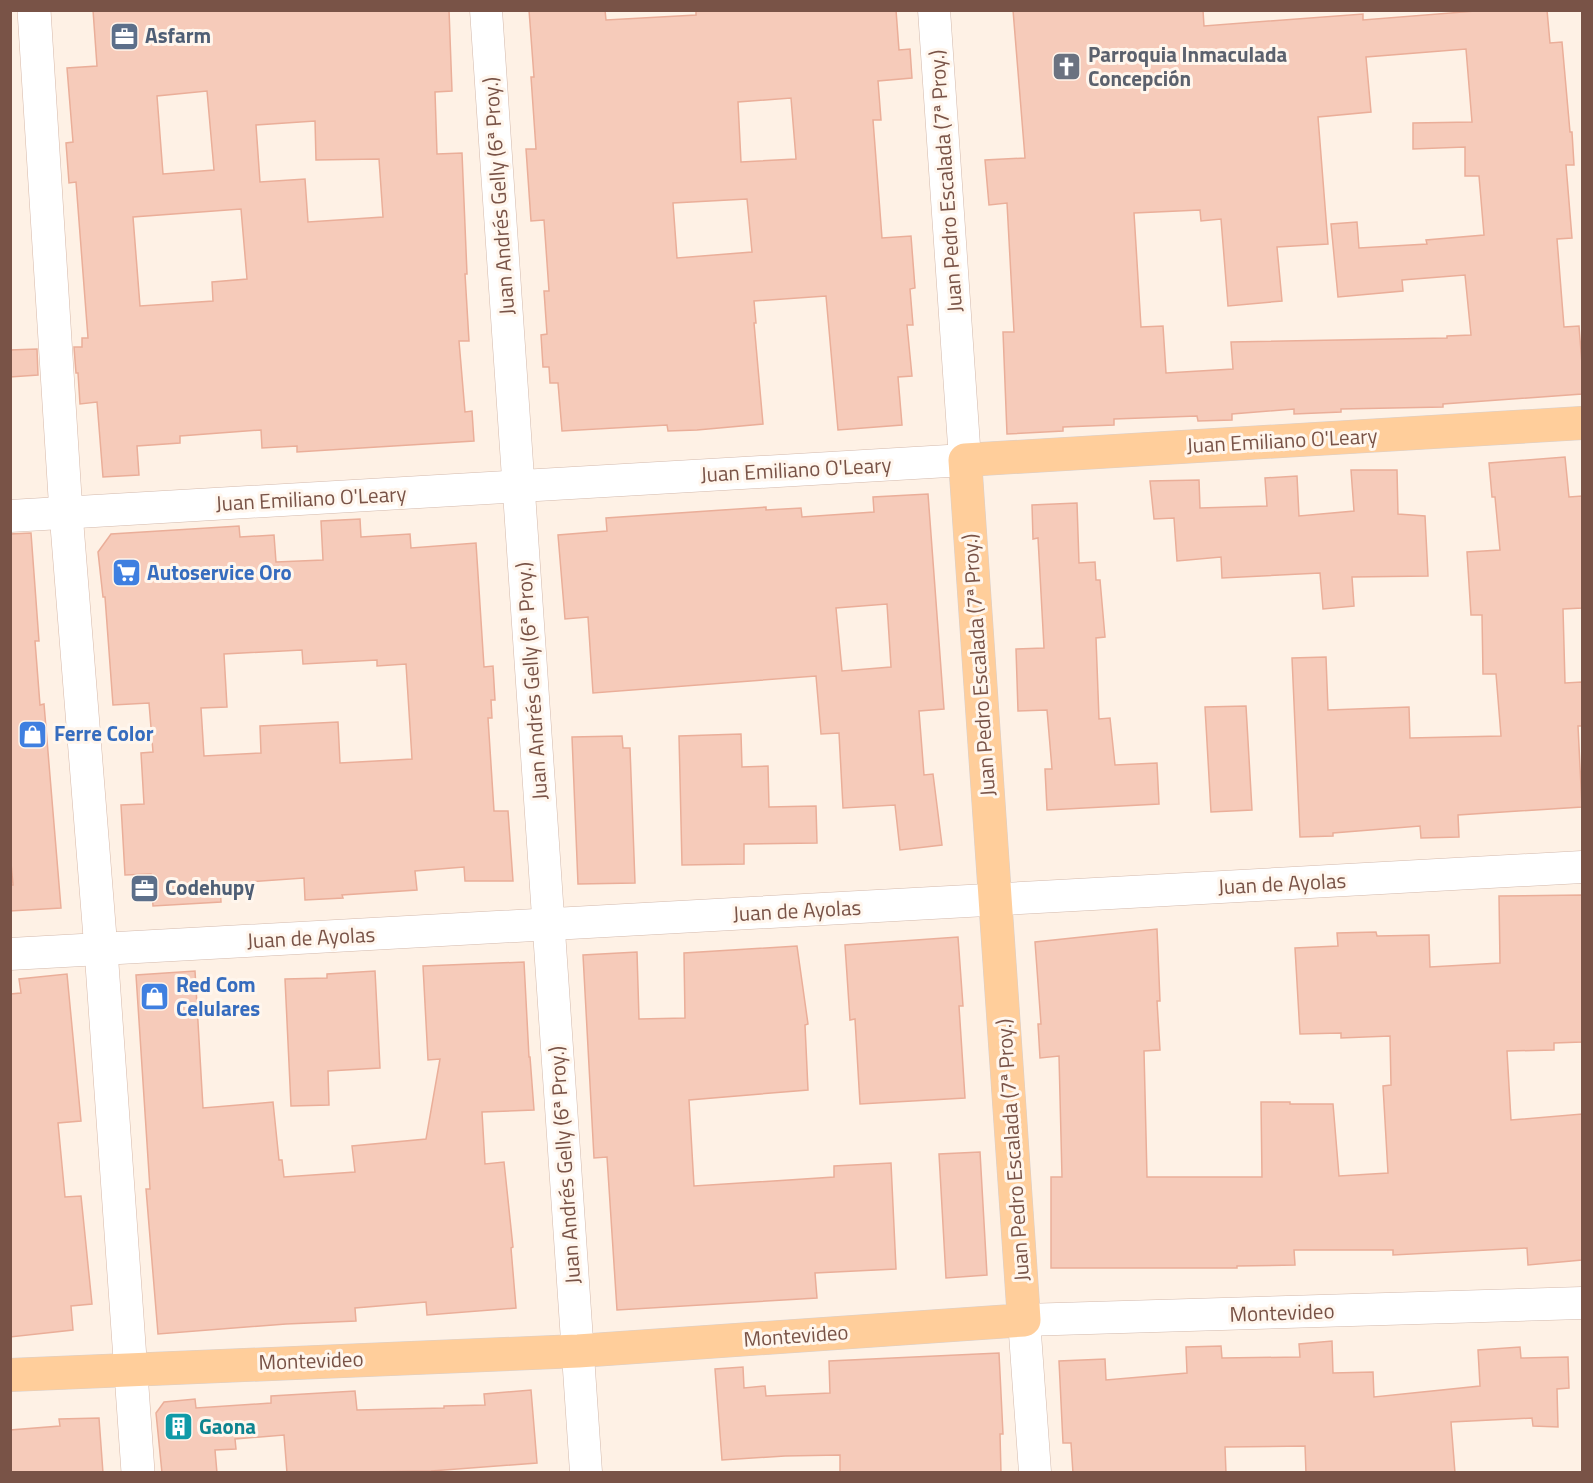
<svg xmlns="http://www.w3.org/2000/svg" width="1593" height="1483" font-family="'Titillium Web',sans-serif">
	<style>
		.building { fill: #f6cbba; stroke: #eaae99; stroke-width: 1.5; fill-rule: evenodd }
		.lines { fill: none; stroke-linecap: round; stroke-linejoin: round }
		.street-casing { stroke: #d3b9ac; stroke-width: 33 }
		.secondary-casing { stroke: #d6b8a9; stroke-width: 34 }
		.primary-casing { stroke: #d9cfcb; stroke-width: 34 }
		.street { stroke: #fff; stroke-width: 32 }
		.secondary { stroke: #fff; stroke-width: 33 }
		.primary { stroke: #ffce9b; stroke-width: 33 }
		.labels { text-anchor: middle; stroke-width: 6; stroke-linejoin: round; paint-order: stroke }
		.service-label { font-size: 21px; font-weight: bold; fill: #4e5e75; stroke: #fff6ed; text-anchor: start }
		.worship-label { font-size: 21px; font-weight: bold; fill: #5b616d; stroke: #fff6ed; text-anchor: start }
		.street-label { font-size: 21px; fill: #795347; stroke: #fff6ed }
		.shop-label { font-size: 21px; font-weight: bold; fill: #366cbe; stroke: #fff6ed; text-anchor: start }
		.culture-label { font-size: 21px; font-weight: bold; fill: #0d838f; stroke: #fff6ed; text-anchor: start }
	</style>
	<rect width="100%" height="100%" fill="#fef1e5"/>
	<g class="building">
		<path d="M93,10H449L452,91L435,92L437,154L462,153L467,274H465L469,341H459L465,412L472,411L474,441L297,452V446L262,448L261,430L180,436V443L137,446L139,475L103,477L97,402L80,404L78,373H76L74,347H82V338H88L76,182L69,183L66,143L73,142L67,68L97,66ZM207,91L214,170L163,174L157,96ZM315,121L316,160L379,159L383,217L308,222L305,179L260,182L256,125ZM241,209L247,279L212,282L213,301L140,306L133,217Z"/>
		<path d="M529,10H605L606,20L696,15V10H896L899,50L910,49L912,78L878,81L881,120H873L882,238L911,236L915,288L910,289L913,325H907L912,376L898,377L902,425L838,430L826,296L754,301L756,323H754L763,424L697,430L668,431L667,425L562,431L558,383H550L549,367H543L541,335L547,334L544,291H549L544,220L531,221L526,149H536L531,77H534ZM791,98L796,159L741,162L738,102ZM747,199L752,252L677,258L673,203Z"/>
		<path d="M1013,10H1203L1204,26L1363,14V20L1488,10H1547L1550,43L1562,42L1570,132H1572L1574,165H1566L1572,238L1557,239L1564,327L1579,326L1582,364V394L1443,404V407L1341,409V412L1294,414V409L1232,414V420L1198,421L1197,416L1114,419V425L1063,427V431L1007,434L1003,332H1014L1007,203L989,205L985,160L1025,158ZM1466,49L1472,122L1413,123V149L1465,147V176H1479L1484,235L1426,240L1427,244L1359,248L1357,222L1331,224L1338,297L1403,291L1402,280L1465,275L1471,335L1447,336V338L1231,342L1233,369L1166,373L1163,326L1141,327L1134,213L1200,210L1201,221L1221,219L1228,306L1282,301L1277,247L1328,244L1318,117L1371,112L1366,57Z"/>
		<polygon points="37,349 38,375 10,377 10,350"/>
		<polygon points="1565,457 1569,497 1582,496 1582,608 1563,609 1565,683 1582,682 1582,726 1578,726 1582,807 1458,815 1459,837 1421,838 1420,826 1333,833 1333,836 1300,837 1292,658 1326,657 1328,710 1409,707 1410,738 1501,736 1496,674 1483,674 1482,615 1471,615 1467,552 1500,550 1495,497 1492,497 1489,463"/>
		<polygon points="1351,470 1397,470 1398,514 1425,516 1428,576 1352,577 1354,606 1323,609 1320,573 1222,578 1221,557 1177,561 1174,518 1154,519 1150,481 1199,480 1200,508 1267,506 1265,478 1297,476 1299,516 1354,511"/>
		<path d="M928,494L944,709L919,711L924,775L933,774L942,845L900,850L895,805L843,808L839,733L821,734L816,676L593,693L588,617L565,619L558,535L607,531L606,518L766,507V510L801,508L802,517L874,512L873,497ZM887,604L891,667L842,671L836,608Z"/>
		<polygon points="1077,503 1079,563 1095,562 1096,580 1100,580 1105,637 1096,638 1099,719 1110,718 1115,765 1157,763 1159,804 1047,810 1045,769 1052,769 1047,710 1018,711 1016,649 1044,648 1038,538 1033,539 1032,505"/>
		<path d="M360,519L361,537L410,534L411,548L476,543L484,667L493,666L495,700H491L492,718H488L494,811H508L513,881H465L464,867L415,871L417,890L342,895L343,898L305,900L304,878L220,884L221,902L153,906L151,874L125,875L121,805L144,804L141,753L153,752L149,703L113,705L105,597H103L98,552L111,534L239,526L240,537L274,535L276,562L323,560L321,521ZM302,650L303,664L377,660V666L406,664L412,759L340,763L338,722L260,726L261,753L204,756L201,708L227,707L224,654Z"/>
		<polygon points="31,533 39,641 35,641 40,705 44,704 61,908 10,911 10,885 13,885 10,852 10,534"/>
		<polygon points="1246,706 1252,810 1211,812 1205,707"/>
		<polygon points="741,734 742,767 768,766 769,807 816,806 817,843 744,844 744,864 682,865 679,736"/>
		<polygon points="622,736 623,748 630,748 635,883 578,884 572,737"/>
		<polygon points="1582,895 1582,1042 1554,1043 1554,1050 1507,1051 1511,1120 1582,1114 1582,1260 1528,1265 1527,1248 1393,1255 1393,1250 1294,1250 1295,1265 1237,1266 1237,1268 1051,1268 1051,1177 1062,1177 1059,1056 1040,1058 1038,1024 1041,1024 1035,942 1157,929 1160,1001 1157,1001 1160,1050 1144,1051 1147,1177 1262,1177 1261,1102 1290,1102 1290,1104 1333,1104 1339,1176 1388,1173 1383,1086 1391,1085 1390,1036 1341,1038 1341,1033 1300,1034 1295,948 1338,946 1337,933 1376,932 1377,936 1429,935 1430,967 1500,963 1499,896"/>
		<polygon points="958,937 963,1006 959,1006 965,1098 860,1104 855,1019 850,1020 845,945"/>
		<polygon points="797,946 808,1024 805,1025 808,1090 689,1100 694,1186 834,1177 834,1166 891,1163 896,1269 815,1273 817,1298 617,1310 607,1157 594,1158 583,955 637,952 639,1019 685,1018 684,953"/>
		<polygon points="524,962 529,1057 530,1057 534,1110 482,1112 485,1164 504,1162 513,1247 511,1248 516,1308 427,1315 426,1302 355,1308 356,1321 286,1324 158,1334 146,1189 150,1189 136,975 195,971 203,1108 273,1102 279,1160 282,1160 284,1177 355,1172 352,1146 426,1139 440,1059 428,1060 423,966"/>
		<polygon points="375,971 380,1068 328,1071 329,1105 291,1106 285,979 327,978 327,974"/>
		<polygon points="67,974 81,1121 58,1123 65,1197 81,1196 92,1304 71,1306 73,1330 10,1337 10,994 21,993 19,979"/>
		<polygon points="980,1152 987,1275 946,1278 939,1154"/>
		<polygon points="1332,1341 1333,1373 1373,1372 1374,1397 1480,1386 1478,1350 1520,1347 1521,1358 1568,1357 1569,1388 1557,1389 1558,1427 1533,1426 1532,1418 1451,1422 1455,1473 1306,1473 1305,1446 1225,1447 1226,1473 1073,1473 1071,1443 1063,1443 1059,1361 1105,1359 1106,1380 1187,1373 1186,1347 1221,1346 1222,1358 1300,1357 1299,1344"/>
		<polygon points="999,1353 1003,1434 1000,1434 1001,1473 840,1473 840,1455 785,1456 722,1460 715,1369 743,1367 744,1388 765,1386 766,1396 830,1393 829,1361"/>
		<polygon points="531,1390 537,1463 431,1471 287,1473 284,1435 235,1439 236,1449 215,1450 217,1473 162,1473 156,1413 164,1402 195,1399 196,1408 271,1403 271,1396 355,1391 357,1410 444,1408 444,1406 485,1405 484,1394"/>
		<polygon points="99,1418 103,1473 10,1473 10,1430 60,1426 59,1419"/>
	</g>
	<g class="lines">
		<defs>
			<g id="street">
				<polyline points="486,10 586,1472"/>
				<polyline points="10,516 965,460 934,10"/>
				<polyline points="10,954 1582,867"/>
				<polyline points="1035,1472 1024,1320 1582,1303"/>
			</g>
			<polyline id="secondary" points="34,10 66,513 101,950 138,1472"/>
			<polyline id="primary" points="10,1375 578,1351 1024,1320 965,460 1582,423"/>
		</defs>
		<use href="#street" class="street-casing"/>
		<use href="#secondary" class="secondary-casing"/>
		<use href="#primary" class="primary-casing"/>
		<use href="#street" class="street"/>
		<use href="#secondary" class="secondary"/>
		<use href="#primary" class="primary"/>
	</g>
	<defs>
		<symbol id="office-square" viewBox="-11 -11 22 22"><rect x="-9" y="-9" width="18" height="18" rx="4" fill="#5c6f8a" stroke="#fff6ed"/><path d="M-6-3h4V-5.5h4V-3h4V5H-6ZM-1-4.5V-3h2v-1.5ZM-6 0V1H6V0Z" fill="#fff"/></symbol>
		<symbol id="church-square" viewBox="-11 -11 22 22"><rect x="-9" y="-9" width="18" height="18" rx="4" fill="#6b7280" stroke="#fff6ed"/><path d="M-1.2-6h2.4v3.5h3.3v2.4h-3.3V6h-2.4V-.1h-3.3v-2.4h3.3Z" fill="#fff"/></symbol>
		<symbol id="supermarket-square" viewBox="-11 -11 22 22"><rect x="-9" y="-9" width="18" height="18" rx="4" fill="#3f7fe0" stroke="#fff6ed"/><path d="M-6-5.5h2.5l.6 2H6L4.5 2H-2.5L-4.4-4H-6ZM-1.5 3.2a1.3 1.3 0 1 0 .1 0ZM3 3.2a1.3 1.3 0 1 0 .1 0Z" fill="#fff"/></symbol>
		<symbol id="shop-square" viewBox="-11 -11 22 22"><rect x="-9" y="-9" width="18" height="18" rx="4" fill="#3f7fe0" stroke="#fff6ed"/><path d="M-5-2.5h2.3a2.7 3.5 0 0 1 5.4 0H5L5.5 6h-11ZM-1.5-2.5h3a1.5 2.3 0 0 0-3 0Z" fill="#fff"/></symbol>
		<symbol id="building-square" viewBox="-11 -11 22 22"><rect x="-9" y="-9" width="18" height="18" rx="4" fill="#0f9aa8" stroke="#fff6ed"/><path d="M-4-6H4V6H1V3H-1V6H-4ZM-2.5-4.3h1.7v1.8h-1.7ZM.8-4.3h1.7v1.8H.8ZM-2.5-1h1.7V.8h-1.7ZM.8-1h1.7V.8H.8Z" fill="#fff"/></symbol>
	</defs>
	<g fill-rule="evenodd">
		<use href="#office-square" x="108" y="20" width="33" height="33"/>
		<use href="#church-square" x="1050" y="50" width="33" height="33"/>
		<use href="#supermarket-square" x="110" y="556" width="33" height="33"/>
		<use href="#shop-square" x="16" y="718" width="33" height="33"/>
		<use href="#office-square" x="128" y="872" width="33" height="33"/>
		<use href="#shop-square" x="138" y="980" width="33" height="33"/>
		<use href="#building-square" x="162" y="1410" width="33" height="33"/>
	</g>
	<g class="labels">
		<g class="service-label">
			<text x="145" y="43">Asfarm</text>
			<text x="165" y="895">Codehupy</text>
		</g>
		<g class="worship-label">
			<text x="1088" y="62">Parroquia Inmaculada<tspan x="1088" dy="24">Concepción</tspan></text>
		</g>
		<g class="street-label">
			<text transform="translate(946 181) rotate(-94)" y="7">Juan Pedro Escalada (7ª Proy.)</text>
			<text transform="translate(499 196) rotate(-94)" y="7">Juan Andrés Gelly (6ª Proy.)</text>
			<text transform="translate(1282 441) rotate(-3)" y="7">Juan Emiliano O'Leary</text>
			<text transform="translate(796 470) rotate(-3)" y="7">Juan Emiliano O'Leary</text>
			<text transform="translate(311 499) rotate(-3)" y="7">Juan Emiliano O'Leary</text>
			<text transform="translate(979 665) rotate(-94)" y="7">Juan Pedro Escalada (7ª Proy.)</text>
			<text transform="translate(532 681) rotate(-94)" y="7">Juan Andrés Gelly (6ª Proy.)</text>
			<text transform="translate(1282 884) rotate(-3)" y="7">Juan de Ayolas</text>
			<text transform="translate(797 911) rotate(-3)" y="7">Juan de Ayolas</text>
			<text transform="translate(311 938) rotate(-3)" y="7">Juan de Ayolas</text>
			<text transform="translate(1013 1150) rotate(-94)" y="7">Juan Pedro Escalada (7ª Proy.)</text>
			<text transform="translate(565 1165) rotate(-94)" y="7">Juan Andrés Gelly (6ª Proy.)</text>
			<text transform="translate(1282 1313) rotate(-2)" y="7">Montevideo</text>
			<text transform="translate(796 1336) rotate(-4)" y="7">Montevideo</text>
			<text transform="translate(311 1361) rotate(-2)" y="7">Montevideo</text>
		</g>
		<g class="shop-label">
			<text x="147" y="580">Autoservice Oro</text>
			<text x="54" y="741">Ferre Color</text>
			<text x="176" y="992">Red Com<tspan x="176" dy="24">Celulares</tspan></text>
		</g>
		<g class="culture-label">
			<text x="199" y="1434">Gaona</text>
		</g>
	</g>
	<rect width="1593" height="1483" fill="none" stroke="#795347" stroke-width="24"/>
</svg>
